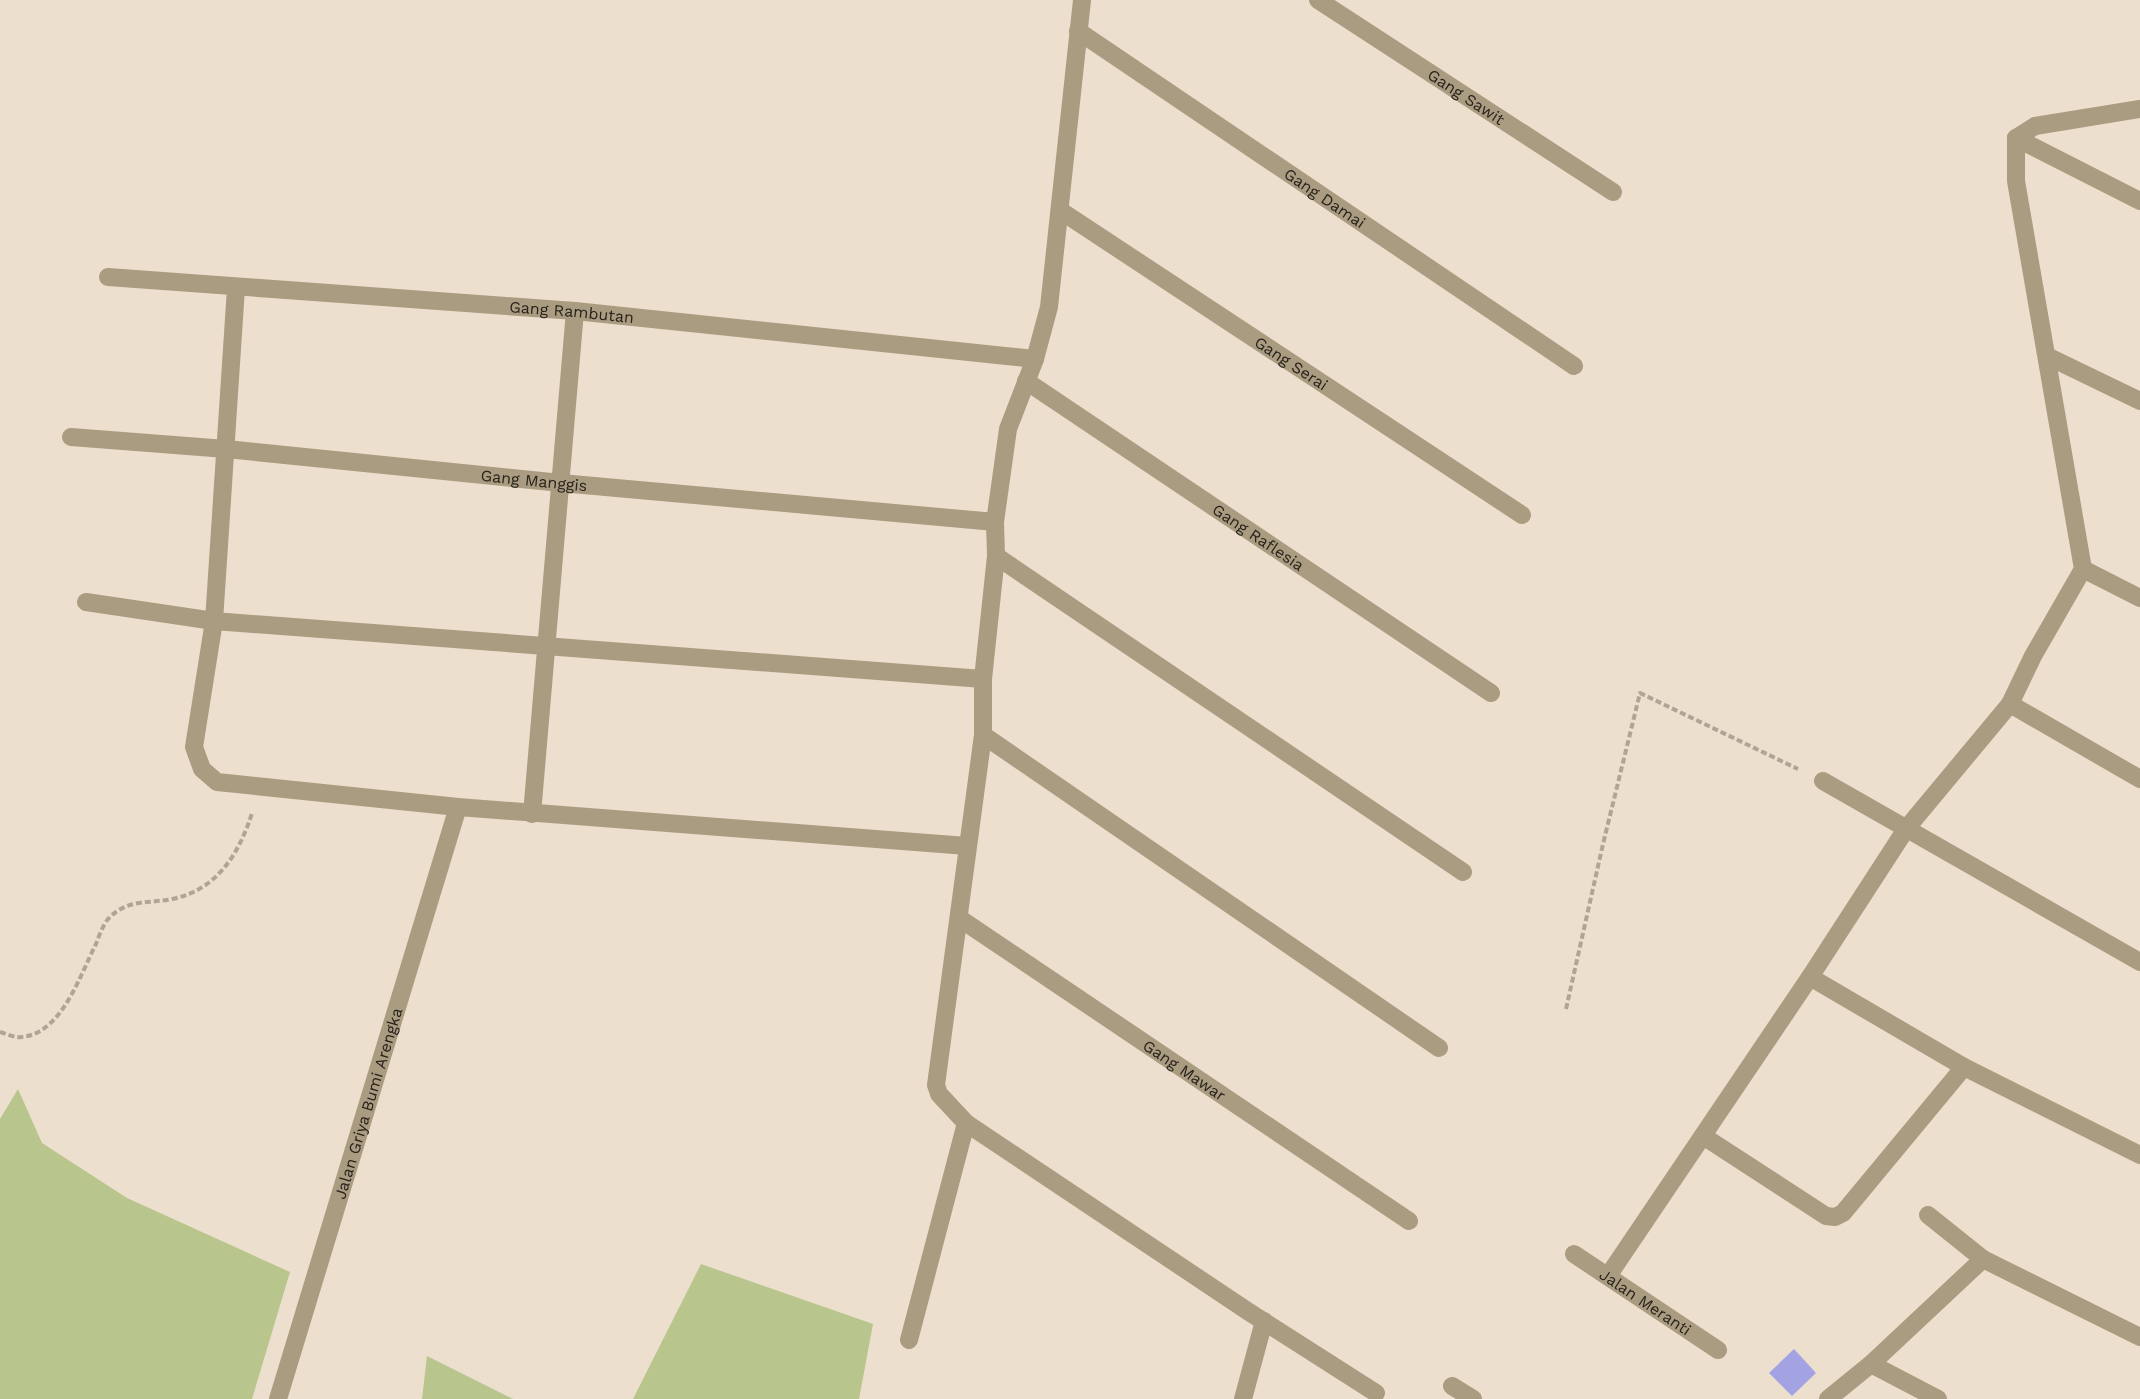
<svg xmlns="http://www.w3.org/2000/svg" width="2140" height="1399" font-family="'Work Sans',sans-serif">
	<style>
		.green { fill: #b8c58d }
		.building { fill: #a3a2e3 }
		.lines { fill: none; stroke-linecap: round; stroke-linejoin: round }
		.path { stroke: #afa495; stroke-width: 4; stroke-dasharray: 6 3; stroke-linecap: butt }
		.minor { stroke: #aa9c80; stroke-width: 18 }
		.labels { text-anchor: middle; stroke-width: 4.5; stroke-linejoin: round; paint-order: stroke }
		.street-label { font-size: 16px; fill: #27221b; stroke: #eddfcd }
	</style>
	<rect width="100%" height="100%" fill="#eddfcd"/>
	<g class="green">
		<polygon points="18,1089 42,1143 127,1198 290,1272 252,1399 0,1399 0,1119"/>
		<polygon points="701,1264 873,1324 859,1399 633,1399"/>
		<polygon points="427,1356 513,1399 422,1399"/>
	</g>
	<polygon class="building" points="1794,1349 1816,1373 1792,1396 1769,1373"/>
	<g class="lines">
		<g class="path">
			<polyline points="1566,1009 1603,844 1640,693 1798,769"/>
			<path d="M0,1032C6,1034 16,1038 22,1037C62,1033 80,975 96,944C99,936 103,925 108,919C128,898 149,904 172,899C217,890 239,854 252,813"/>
		</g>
		<g class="minor">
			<polyline points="1082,0 1049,307 1035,359 1008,429 995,522 996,556 983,679 983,735 936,1085 939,1094 966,1123 1249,1312 1376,1393"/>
			<path id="s1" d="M1318,0L1613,192"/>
			<path id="s2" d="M1078,31L1574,366"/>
			<polyline points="2016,138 2140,201"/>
			<polyline points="2016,138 2035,126 2140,109"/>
			<path id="s3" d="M1061,211L1522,515"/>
			<path id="s4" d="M108,277L575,311L1035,359"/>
			<polyline points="236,288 214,621 194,747 202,769 217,782 458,807 967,846"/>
			<polyline points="2047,356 2140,401"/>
			<path id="s5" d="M1026,381L1491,693"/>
			<path id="s6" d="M71,437L226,449L561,483L995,522"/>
			<polyline points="996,556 1463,872"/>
			<polyline points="2083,569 2140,598"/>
			<polyline points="86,602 214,621 983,679"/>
			<polyline points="2010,704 2140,779"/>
			<polyline points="983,735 1439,1048"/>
			<polyline points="1823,781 2140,962"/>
			<polyline points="532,814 575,311"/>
			<path id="s7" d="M959,918L1409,1221"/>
			<polyline points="1810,977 1964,1067 2140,1155"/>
			<polyline points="1703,1136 1826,1216 1835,1217 1843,1213 1964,1067"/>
			<polyline points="1928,1215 1983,1259"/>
			<path id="s8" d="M1574,1254L1718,1350"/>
			<polyline points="1608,1276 1810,977 1906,829 2010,704 2033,656 2083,569 2016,181 2016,138"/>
			<polyline points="909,1340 966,1123"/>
			<polyline points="1871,1364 1938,1399"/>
			<polyline points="1452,1386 1473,1399"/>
			<path id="s9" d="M278,1399L458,807"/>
			<polyline points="1243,1399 1264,1321"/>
			<polyline points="1828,1399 1871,1364 1983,1259 2140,1337"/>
		</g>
	</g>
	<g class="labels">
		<g class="street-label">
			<text dy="6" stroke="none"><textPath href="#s1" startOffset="177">Gang Sawit</textPath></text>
			<text dy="6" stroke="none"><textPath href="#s2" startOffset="298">Gang Damai</textPath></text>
			<text dy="6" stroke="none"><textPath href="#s4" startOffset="465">Gang Rambutan</textPath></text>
			<text dy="6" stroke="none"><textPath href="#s3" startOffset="276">Gang Serai</textPath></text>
			<text dy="6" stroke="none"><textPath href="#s6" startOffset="465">Gang Manggis</textPath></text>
			<text dy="6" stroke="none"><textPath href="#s5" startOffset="280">Gang Raflesia</textPath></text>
			<text dy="6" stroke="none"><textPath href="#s7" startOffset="272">Gang Mawar</textPath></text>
			<text dy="6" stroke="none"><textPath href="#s9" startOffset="309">Jalan Griya Bumi Arengka</textPath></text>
			<text dy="6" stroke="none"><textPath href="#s8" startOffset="86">Jalan Meranti</textPath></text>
		</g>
	</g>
</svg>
